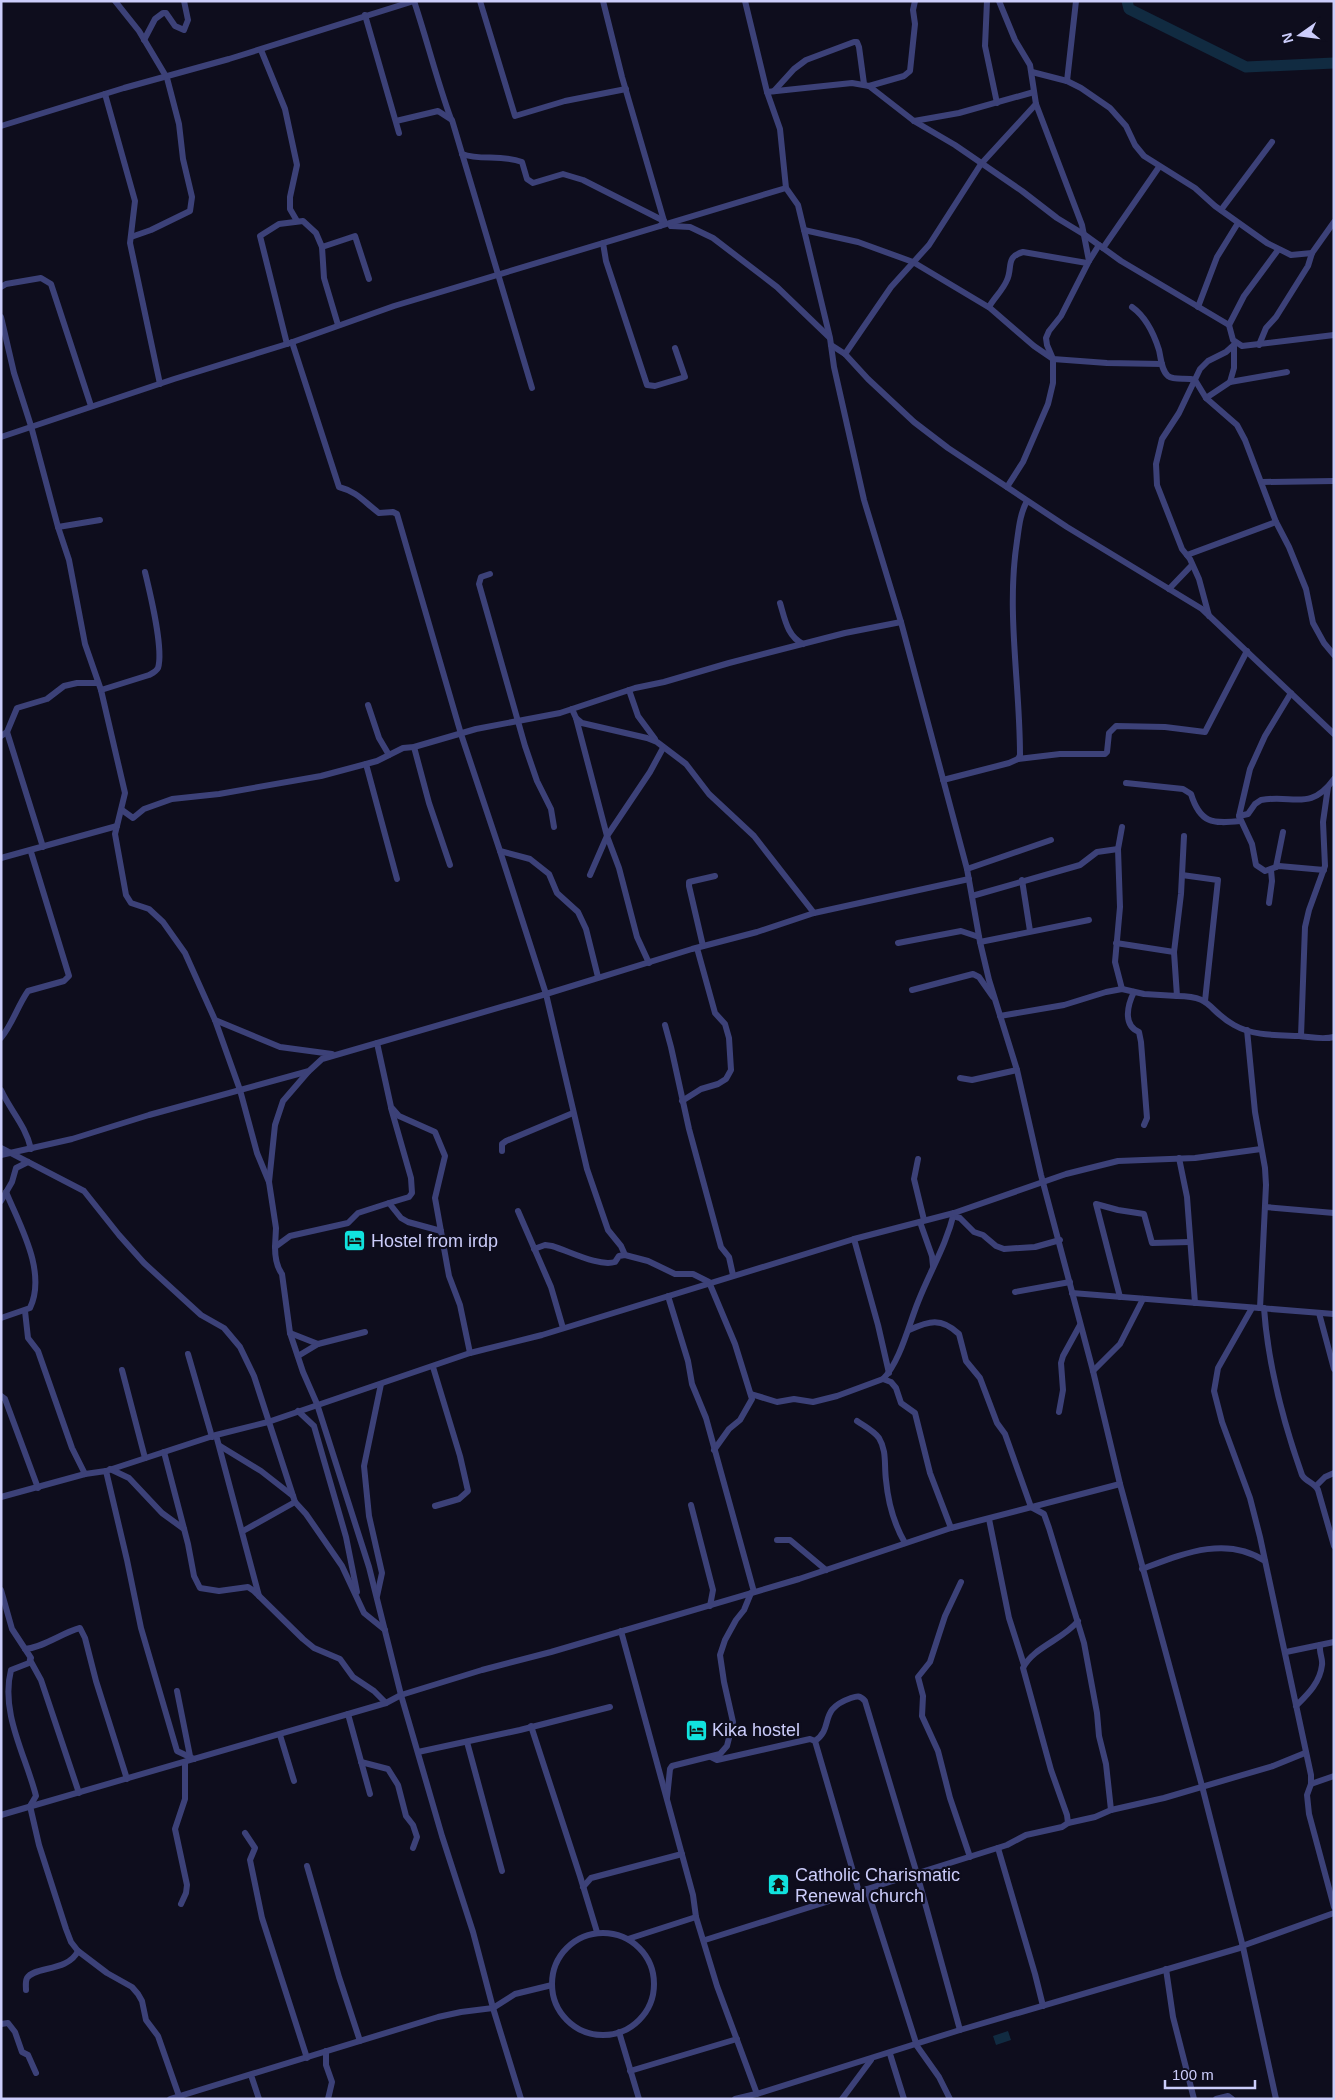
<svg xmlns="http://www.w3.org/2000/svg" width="1335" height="2100" font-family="Helvetica,sans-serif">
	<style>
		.water { fill: #112b41 }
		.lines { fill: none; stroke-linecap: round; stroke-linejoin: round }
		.river { stroke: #112b41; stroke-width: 11 }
		.street { stroke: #3c4178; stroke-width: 6 }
		.labels { text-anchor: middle; stroke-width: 4.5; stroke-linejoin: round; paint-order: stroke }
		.poi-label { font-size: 18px; fill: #cccdfb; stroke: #0e0d1d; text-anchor: start }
	</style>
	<rect width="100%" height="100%" fill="#0e0d1d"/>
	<polygon class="water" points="1008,2031 1011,2040 996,2045 993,2036"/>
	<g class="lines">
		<polyline class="river" points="1127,1 1129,9 1246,67 1334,63"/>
		<g class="street">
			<polyline points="115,1 139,31 167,78 179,124 183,159 192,197 190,211 151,230 131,237"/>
			<path d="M414,1C427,40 437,81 451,119"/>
			<polyline points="480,1 515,116 565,101 626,89"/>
			<polyline points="603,1 622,77 664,221 660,226"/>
			<polyline points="745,1 767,92 780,129 786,188 798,205 830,338 834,367 864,500 901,622 967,869 980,942 989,980 1017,1070 1041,1175 1093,1371 1120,1484 1202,1786 1243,1947 1276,2099"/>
			<polyline points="987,1 985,46 997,103"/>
			<polyline points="999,1 1015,40 1030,65 1036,104 1082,225 1089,261 1061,316 1049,331 1046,338 1047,345 1053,359 1053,383 1048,404 1023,462 1007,487"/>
			<polyline points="365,15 399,133"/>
			<polyline points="144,40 155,19 163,13 166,13 175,26 184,30 188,20 184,1"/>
			<polyline points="261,50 285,109 297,165 290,197 290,209 297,221"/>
			<polyline points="1032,72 1067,81 1081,88 1110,108 1126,126 1135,145 1144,156 1195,188 1215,206 1267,243 1291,255 1312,253"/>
			<polyline points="1067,81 1076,1"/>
			<polyline points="869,86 904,76 910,71 915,24 913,10 915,1"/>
			<polyline points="774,91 794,69 806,60 854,42 857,42 859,47 864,84"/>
			<polyline points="767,92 852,83 869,86 914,121 955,145 1022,191 1057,218 1085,235 1121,261 1229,325 1233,340 1242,346 1334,335"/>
			<polyline points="105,94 135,201 130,243 160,384"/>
			<polyline points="396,121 438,111 452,120 532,388"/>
			<polyline points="914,121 959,113 1034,92"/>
			<polyline points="1,126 124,88 229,59 414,1"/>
			<path d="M462,154C481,161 500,154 522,162L527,179L533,183L563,174L583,180L664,221"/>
			<polyline points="1221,210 1272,142"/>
			<polyline points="671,226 690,227 713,238 777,287 829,337"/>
			<polyline points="804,230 858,242 913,262 990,308 1034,346 1053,359 1107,363 1162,364"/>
			<polyline points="603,243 606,261 647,385 655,386 685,377 675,348"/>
			<polyline points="322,247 355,236 369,279"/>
			<polyline points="1103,248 1159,167"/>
			<polyline points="1089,261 1099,245"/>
			<polyline points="1,287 6,284 41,278 51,284 91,406"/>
			<path d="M989,307C994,298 1003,290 1007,280C1013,267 1005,257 1023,252L1087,263"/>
			<path d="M1132,307C1146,317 1154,334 1159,350C1161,358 1161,370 1168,376C1175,381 1187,377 1195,380L1206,398L1237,425L1245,440L1276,522L1289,547L1306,589L1313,623L1324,643L1334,655"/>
			<polyline points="1198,307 1217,257 1238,223"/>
			<polyline points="1,317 14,373 31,426 58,527 69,560 85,644 101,690 125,793 115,834 126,895 131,903 149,909 163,922 185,953 215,1020 240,1090 257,1153 269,1182"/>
			<polyline points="1229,325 1244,296 1278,250"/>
			<path d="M292,342L339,487C358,492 364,502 379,513L393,512L397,514L461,734L500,851L530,859L549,874L557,893L578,912L586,929L598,977"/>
			<polyline points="287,344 260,236 279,224 303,221 316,233 322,247 324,278 338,325"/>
			<polyline points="831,345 845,354 868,379 914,422 948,448 1067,527 1202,609 1334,734"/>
			<polyline points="1259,345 1266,328 1276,317 1308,266 1312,253 1334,222"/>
			<polyline points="845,354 891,287 929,245 981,164 1036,104"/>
			<polyline points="1230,382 1234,368 1234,347"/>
			<polyline points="1206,398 1230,382 1287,372"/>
			<polyline points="1,437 174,379 287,344 394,306 786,188"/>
			<polyline points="1262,482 1334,481"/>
			<polyline points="58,527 100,520"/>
			<polyline points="1187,555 1276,522"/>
			<polyline points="490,574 481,577 479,584 525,746 537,781 551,809 554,827"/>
			<polyline points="1169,589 1192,565"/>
			<path d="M780,603C785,619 787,636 803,644"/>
			<polyline points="1209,616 1199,579 1190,559 1182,549 1157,485 1156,464 1162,439 1179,413 1200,369 1208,361 1226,352 1236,343"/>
			<path d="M101,690L149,675C153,673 156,672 158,668C164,649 150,593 145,572"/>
			<polyline points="629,690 638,716 655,739"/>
			<polyline points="1291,693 1265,736 1250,769 1239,816 1252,844 1256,865 1265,871 1279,866 1324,870"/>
			<polyline points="368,705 379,738 389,755"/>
			<polyline points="572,709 576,718 582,723 647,738 657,742 686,764 709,794 754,836 814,913"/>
			<polyline points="576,718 607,836 619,868 637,937 649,963"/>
			<polyline points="7,732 43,847"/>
			<polyline points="1,736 7,732 17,708 47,699 64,686 77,683 98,683"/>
			<polyline points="414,747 429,803 450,865"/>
			<polyline points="1018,759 1060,754 1105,754 1107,752 1109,733 1116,726 1165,727 1205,732 1247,651"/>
			<polyline points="366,764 397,879"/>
			<path d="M943,780L1009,763L1018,759L1020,755C1020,683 1006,612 1017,541C1019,527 1020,514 1027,501"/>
			<path d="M1126,783L1183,789L1191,794C1200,823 1212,824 1240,821"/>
			<polyline points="122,810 133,818 144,809 172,799 219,794 321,776 377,761 403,748 414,747 476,729 560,713 635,688 664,682 729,663 845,633 901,622"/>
			<path d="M1239,816L1248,814L1255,804L1261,800C1293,794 1310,812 1334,779"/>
			<polyline points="1122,827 1118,849 1120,907 1115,962 1122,989"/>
			<polyline points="500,851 546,994 587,1169 608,1230 621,1246 625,1255"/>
			<polyline points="1,858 117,826"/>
			<polyline points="1276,867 1283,832"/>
			<polyline points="967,869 1051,840"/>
			<polyline points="590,875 607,836 650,772 663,748"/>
			<polyline points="1182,875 1218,880 1205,1001"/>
			<polyline points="1022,880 1030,931"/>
			<polyline points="972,896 1080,865 1097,852 1118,849"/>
			<polyline points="1269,903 1272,881 1271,870"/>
			<polyline points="980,942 1089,920"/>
			<polyline points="898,943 961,931 979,937"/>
			<polyline points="1116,943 1174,952"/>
			<polyline points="703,946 689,886 689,882 715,876"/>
			<polyline points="912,990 973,974 979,977 993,997"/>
			<path d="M1134,992C1128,1004 1122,1025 1139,1032L1141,1042L1147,1118L1144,1125"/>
			<path d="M1177,996C1213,996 1207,1010 1234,1025C1253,1036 1277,1035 1299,1036C1311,1037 1322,1040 1334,1037"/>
			<polyline points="1000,1016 1064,1005 1106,992 1122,989 1144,994 1177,996 1174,952 1181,894 1184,836"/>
			<polyline points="215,1020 280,1047 332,1054"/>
			<polyline points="665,1025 671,1047 689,1129 721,1247 729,1257 733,1275"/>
			<polyline points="1247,1030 1255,1112 1265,1168 1266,1185 1260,1308"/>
			<polyline points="1301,1036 1305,927 1309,910 1325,866 1323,822 1328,787"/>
			<path d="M1,1038C13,1023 17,1007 28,991L64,981L69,976L31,852"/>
			<polyline points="377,1043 391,1107 399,1116 435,1132 445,1156 435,1198 449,1276 460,1305 470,1353"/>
			<polyline points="960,1078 972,1080 1017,1070"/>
			<path d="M1,1090C10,1110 26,1126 31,1149"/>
			<polyline points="682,1101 701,1089 718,1084 726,1079 731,1070 729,1038 725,1024 715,1013 697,948"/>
			<polyline points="1,1148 84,1191 119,1235 144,1263 201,1315 224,1328 240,1347 254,1376 295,1502"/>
			<polyline points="502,1151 502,1144 506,1141 573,1113"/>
			<polyline points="1,1155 72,1139 149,1115 309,1071 322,1059 546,994 692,949 757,932 814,913 969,879"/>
			<polyline points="1179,1158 1187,1197 1195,1303"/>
			<polyline points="918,1159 914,1179 924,1220"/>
			<polyline points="1,1201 12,1182 16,1168 28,1162"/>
			<polyline points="389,1203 409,1197 412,1193 411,1178 391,1108"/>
			<polyline points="1265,1207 1334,1213"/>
			<polyline points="518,1211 551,1287 563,1328"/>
			<polyline points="953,1216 960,1218 974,1232 983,1235 996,1246 1004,1249 1035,1247 1060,1240"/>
			<polyline points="920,1222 932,1256 933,1266"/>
			<path d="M441,1231L408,1222L401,1218L389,1203L358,1213L348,1223L290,1236L275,1247C275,1256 276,1266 282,1274L290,1333L303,1372L317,1404L369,1567L401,1695L442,1836L473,1932L493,2008L521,2099"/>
			<polyline points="854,1239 878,1325 889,1373"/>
			<polyline points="275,1247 276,1228 269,1182 275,1125 283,1101 308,1072"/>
			<path d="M534,1249L545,1245L552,1246C569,1251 599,1267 615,1262L619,1256L625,1255L648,1261L675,1274H693L709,1282L735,1344L752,1399L740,1420L729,1429L714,1450"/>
			<polyline points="1015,1292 1070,1282"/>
			<polyline points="1072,1293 1334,1314"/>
			<polyline points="668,1296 688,1361 692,1384 706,1418 754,1592"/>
			<polyline points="1120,1297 1096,1204 1118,1210 1144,1214 1152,1243 1190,1242"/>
			<polyline points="1252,1308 1218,1368 1214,1391 1222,1422 1250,1498 1260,1537 1311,1775 1311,1784 1307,1795 1309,1814 1334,1907"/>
			<path d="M1264,1308C1268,1366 1283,1421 1302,1475C1306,1482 1315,1483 1318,1490L1334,1546"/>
			<polyline points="25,1311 28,1338 38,1351 72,1448 85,1474"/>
			<polyline points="1319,1313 1334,1369"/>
			<path d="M1,1318L30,1308C47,1272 20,1226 6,1192"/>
			<path d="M909,1330C929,1321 941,1317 959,1334L966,1361L980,1378L997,1423L1005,1434L1031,1507L1044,1514L1049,1528L1084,1643L1097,1713L1099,1736L1106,1764L1111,1810"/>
			<polyline points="290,1333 318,1344"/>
			<polyline points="188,1354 212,1437"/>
			<polyline points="298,1356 318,1344 365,1332"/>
			<polyline points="433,1367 460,1456 468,1491 459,1499 435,1506"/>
			<polyline points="122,1370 145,1458"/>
			<polyline points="1093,1371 1120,1344 1143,1299"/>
			<polyline points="883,1379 891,1382 896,1388 901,1403 915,1413 930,1473 951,1528"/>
			<path d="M751,1394L777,1402L794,1399L813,1402L837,1396L883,1379C900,1362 909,1324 918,1302C930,1271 946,1246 954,1213"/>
			<polyline points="1,1396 5,1399 38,1488"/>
			<polyline points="298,1411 314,1426 346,1537 357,1592"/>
			<polyline points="1059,1412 1063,1390 1061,1363 1063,1356 1080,1325"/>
			<path d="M857,1421C864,1426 874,1431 879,1438C887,1451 884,1465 886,1480C888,1502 894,1524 905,1543"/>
			<polyline points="216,1435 259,1596"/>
			<polyline points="220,1446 261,1471 293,1496"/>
			<polyline points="164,1452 188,1544 194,1576 200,1588 219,1591 248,1587 254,1591 303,1639 314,1648 340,1659 353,1677 374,1691 386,1703"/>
			<polyline points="110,1469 129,1478 162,1513 184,1529"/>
			<polyline points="106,1471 127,1560 141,1628 177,1751 194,1759"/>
			<polyline points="1316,1486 1325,1477 1334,1473"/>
			<polyline points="1,1497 85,1474 106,1471 216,1435 268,1422 470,1353 542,1335 854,1239 954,1213 1066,1174 1118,1161 1195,1158 1261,1149"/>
			<polyline points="691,1505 713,1590 710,1606"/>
			<polyline points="989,1519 1009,1618 1024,1665"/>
			<polyline points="243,1531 295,1502 306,1514 342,1566 364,1613 385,1630"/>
			<polyline points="777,1540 790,1540 826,1570"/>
			<path d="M1142,1569C1182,1554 1226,1535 1265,1561"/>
			<polyline points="961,1582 945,1616 930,1662 918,1677 923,1696 922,1716 938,1751 950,1798 970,1857"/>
			<path d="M1,1590L12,1629L31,1658L29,1663L11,1670C0,1713 26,1756 36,1796L30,1806L39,1845L66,1929L71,1942L78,1951L107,1973L132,1987L138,1994L142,2001L146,2020L158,2036L179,2096"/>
			<polyline points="377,1596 382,1573 369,1516 364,1466 381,1384"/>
			<polyline points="621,1631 693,1895 696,1917 717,1986 757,2094"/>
			<path d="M25,1649C45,1647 61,1633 80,1628L85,1638L96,1681L127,1779"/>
			<polyline points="1286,1652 1334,1642"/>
			<polyline points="30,1660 41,1680 79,1793"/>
			<polyline points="177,1691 190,1756"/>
			<path d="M1296,1706C1307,1695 1320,1683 1322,1665C1323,1659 1319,1653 1320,1645"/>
			<polyline points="348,1714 370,1794"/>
			<polyline points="531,1726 580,1876 597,1932"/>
			<polyline points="280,1735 294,1781"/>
			<path d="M815,1741C835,1727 817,1710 851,1698C857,1696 860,1695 865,1701L917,1874L960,2030"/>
			<polyline points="467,1742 502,1871"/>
			<polyline points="418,1752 520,1730 610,1707"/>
			<polyline points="711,1757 717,1760 810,1739 815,1741 859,1892"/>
			<polyline points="361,1762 388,1769 398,1785 406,1816 413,1825 417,1837 413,1848"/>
			<polyline points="1311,1784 1334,1776"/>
			<polyline points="667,1798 670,1769 672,1766 720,1754 727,1746 733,1722 724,1682 720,1655 725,1640 736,1620 744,1610 751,1593"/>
			<polyline points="1,1815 386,1703 401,1695 482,1670 551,1652 799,1579 951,1528 1120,1484"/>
			<path d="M1068,1823L1067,1815L1051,1770L1023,1668C1032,1648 1064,1639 1078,1621"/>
			<polyline points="245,1833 255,1848 250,1860 262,1918 307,2058"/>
			<polyline points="998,1848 1035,1974 1043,2006"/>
			<polyline points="307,1866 339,1977 360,2041"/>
			<polyline points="583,1887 591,1878 682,1854"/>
			<polyline points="867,1889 917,2046 939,2077 950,2099"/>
			<polyline points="181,1904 186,1893 187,1885 175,1829 185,1799 185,1762"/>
			<circle cx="603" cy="1984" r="51"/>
			<polyline points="628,1939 696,1917"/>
			<polyline points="705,1940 1007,1845 1026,1835 1062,1827 1068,1823 1095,1817 1111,1810 1164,1798 1273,1766 1305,1753"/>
			<polyline points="1242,1946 1334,1913"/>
			<polyline points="1166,1969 1173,2017 1194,2099"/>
			<path d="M26,1990C26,1986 25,1982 27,1978C34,1966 68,1972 78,1951"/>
			<polyline points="1,2024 8,2023 15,2032 22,2052 28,2055 36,2073"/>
			<polyline points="619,2032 639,2099"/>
			<polyline points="326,2051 326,2065 332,2082 328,2099"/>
			<polyline points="890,2054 904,2099"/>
			<polyline points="630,2071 737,2039"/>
			<polyline points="251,2075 259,2099"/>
			<polyline points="170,2099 438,2017 461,2012 493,2008 515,1994 552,1985"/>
			<polyline points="735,2099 760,2093 960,2030 1243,1947"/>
			<polyline points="842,2099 871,2060"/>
			<polyline points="1216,2099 1228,2096 1232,2099"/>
		</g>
	</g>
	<defs>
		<symbol id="hotel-square" viewBox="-11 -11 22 22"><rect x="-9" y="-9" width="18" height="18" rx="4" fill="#11e2de" stroke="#0e0d1d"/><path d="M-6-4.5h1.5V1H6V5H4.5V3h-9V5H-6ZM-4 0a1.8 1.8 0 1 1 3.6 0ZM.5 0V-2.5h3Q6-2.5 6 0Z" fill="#111"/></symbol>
		<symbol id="temple-square" viewBox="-11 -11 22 22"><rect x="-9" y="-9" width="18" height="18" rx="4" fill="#11e2de" stroke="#0e0d1d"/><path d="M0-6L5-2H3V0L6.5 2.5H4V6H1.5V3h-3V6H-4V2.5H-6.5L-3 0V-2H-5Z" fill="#111"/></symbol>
	</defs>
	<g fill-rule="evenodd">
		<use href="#hotel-square" x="342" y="1228" width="25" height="25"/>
		<use href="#hotel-square" x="684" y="1718" width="25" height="25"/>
		<use href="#temple-square" x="766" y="1872" width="25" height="25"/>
	</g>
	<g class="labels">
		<g class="poi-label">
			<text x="371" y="1247">Hostel from irdp</text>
			<text x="712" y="1736">Kika hostel</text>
			<text x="795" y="1881">Catholic Charismatic<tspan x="795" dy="21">Renewal church</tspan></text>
		</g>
	</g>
	<rect width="1335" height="2100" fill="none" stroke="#cccdfb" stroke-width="5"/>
	<g transform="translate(1300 35) rotate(256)" stroke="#0e0d1d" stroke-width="4" paint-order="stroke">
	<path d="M0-4L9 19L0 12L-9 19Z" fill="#cccdfb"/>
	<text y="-8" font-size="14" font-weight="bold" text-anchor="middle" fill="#cccdfb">N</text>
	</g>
	<path d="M1165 2080v8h90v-8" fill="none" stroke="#cccdfb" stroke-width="2.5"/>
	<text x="1172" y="2080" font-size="15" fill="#cccdfb" stroke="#0e0d1d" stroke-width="4" paint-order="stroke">100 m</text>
</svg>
